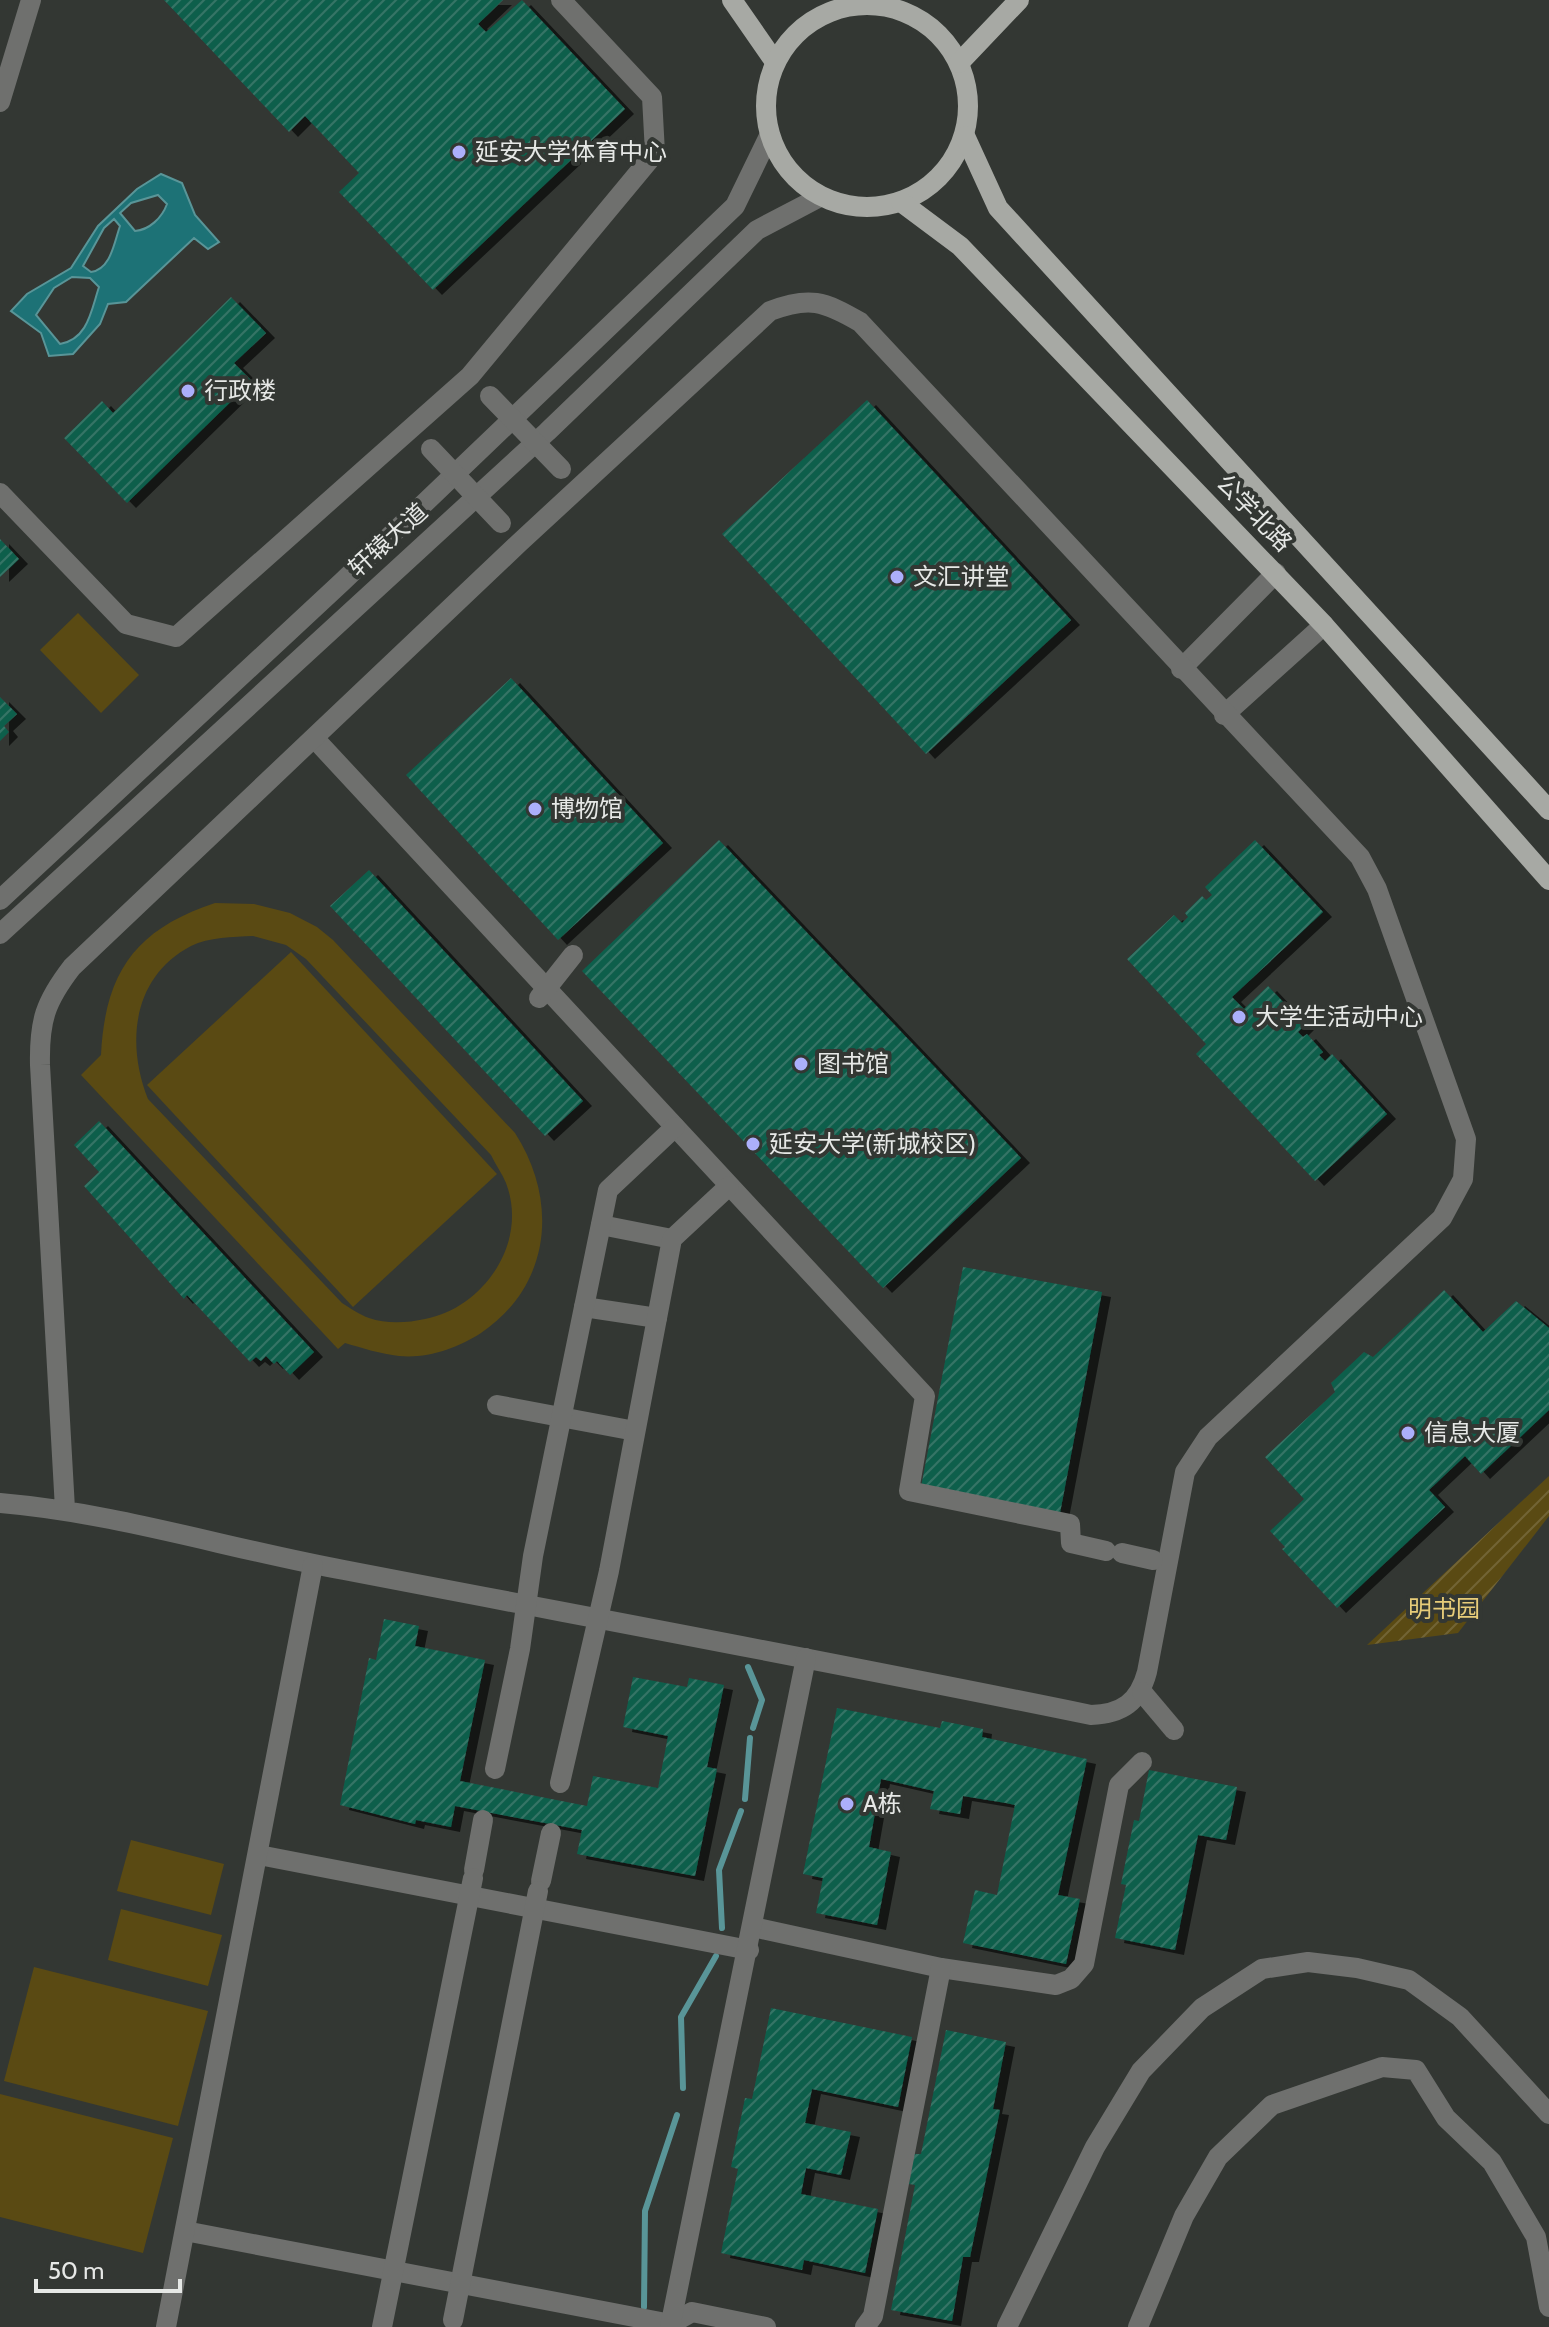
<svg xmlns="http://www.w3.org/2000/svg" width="1549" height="2327" font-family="Cabin,'Noto Sans SC',sans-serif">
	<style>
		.grass { fill: #5a4a13; fill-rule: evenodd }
		.garden { fill: url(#garden-furrows) }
		.water { fill: #1d7276; stroke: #599598; stroke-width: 2; fill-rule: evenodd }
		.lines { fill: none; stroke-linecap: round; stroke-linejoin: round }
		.stream { stroke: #599598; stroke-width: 6 }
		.building { fill: url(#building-hatch); filter: url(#shadow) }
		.minor { stroke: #6f706e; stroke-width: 20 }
		.major { stroke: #a7a9a4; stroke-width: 20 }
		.minor-bridge { stroke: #6f706e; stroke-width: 20 }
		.poi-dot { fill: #acaffb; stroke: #333733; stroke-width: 3 }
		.labels { text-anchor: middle; stroke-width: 8; stroke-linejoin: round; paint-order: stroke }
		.poi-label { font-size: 24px; fill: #e6e8e6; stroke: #333733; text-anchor: start }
		.street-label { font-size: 24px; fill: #e6e8e6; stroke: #333733 }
		.park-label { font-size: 24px; fill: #e7cc79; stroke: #333733 }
	</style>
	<defs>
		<pattern id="garden-furrows" width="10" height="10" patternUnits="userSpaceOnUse" patternTransform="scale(2)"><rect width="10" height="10" fill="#5a4a13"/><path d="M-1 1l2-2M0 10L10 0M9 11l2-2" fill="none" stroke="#726435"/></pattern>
		<pattern id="building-hatch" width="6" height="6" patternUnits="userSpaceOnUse" patternTransform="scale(2)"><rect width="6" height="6" fill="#115e4c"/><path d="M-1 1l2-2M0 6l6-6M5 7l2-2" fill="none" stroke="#347566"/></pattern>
		<filter id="shadow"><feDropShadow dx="9" dy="5" stdDeviation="0" flood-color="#0009"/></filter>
	</defs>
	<rect width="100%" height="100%" fill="#333733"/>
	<g class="grass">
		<polygon points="78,613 139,675 101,713 40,650"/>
		<path d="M215,903L254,904L290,913L317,927L333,940L515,1133C559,1201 551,1286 481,1333C458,1348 427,1359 399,1356C381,1354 362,1348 345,1343L338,1349L81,1075L101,1055C105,972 136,929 215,903ZM253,936L286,945L306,959L491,1155C495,1164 502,1173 506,1183C529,1243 483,1308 425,1319C407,1323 386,1324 369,1318C360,1315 350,1308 342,1303L148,1099C126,1044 132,977 191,946C209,937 233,937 253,936Z"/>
		<polygon points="291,952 497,1174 353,1307 147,1085"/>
		<polygon points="131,1840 224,1864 211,1915 117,1891"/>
		<polygon points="121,1909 222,1935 208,1986 108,1960"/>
		<polygon points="34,1967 208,2011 178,2126 4,2081"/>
		<polygon points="0,2094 173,2138 143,2253 0,2217"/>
	</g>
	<polygon class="garden" points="1549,1476 1549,1516 1458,1633 1367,1645"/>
	<path class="water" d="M161,174L182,183L195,215L219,242L208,249L194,238L126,302L108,304L100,324L73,354L49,356L41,333L11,311L27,294L71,268L98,226L137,189ZM158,195L167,204C162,218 149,230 135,231L120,213L131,203ZM114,219L120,226C114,243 111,269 91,272L83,266L104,228ZM72,277L90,278L99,287C91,311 88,339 60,344L36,315L54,288Z"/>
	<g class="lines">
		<g class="stream">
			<polyline points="748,1667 762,1700 753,1728"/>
			<polyline points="745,1799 750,1738"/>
			<polyline points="722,1928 719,1870 741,1811"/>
			<polyline points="683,2088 681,2017 716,1956"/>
			<polyline points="644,2307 645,2211 677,2115"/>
		</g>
	</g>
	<g class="building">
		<polygon points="164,0 503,0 478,24 486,32 522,0 625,109 433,290 339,192 359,173 305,116 289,132"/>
		<polygon points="231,297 266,333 234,363 252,381 127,503 64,438 102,401 113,413"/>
		<polygon points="867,400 1071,620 926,754 722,534"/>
		<polygon points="0,539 19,559 0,577"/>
		<polygon points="511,678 663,843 558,940 406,775"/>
		<polygon points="0,697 17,714 4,726 9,732 0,741"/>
		<polygon points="719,840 1021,1158 883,1288 582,971"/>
		<polygon points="1255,840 1323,912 1232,997 1244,1009 1268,986 1305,1025 1298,1032 1303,1037 1307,1034 1323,1052 1319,1055 1325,1061 1332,1054 1387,1114 1315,1181 1196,1054 1206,1044 1127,959 1174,915 1182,923 1188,917 1185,913 1202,896 1206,900 1212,895 1205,887"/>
		<polygon points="369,870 583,1101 545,1136 330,906"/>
		<polygon points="99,1121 314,1352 290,1375 277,1361 274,1364 266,1356 261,1361 256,1357 250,1362 187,1295 184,1299 84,1186 99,1172 74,1145"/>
		<polygon points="963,1267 1102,1292 1060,1513 921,1487"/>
		<polygon points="1444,1290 1483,1332 1516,1301 1549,1328 1549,1410 1481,1474 1465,1456 1429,1490 1445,1507 1337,1608 1282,1549 1285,1547 1270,1531 1304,1499 1265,1457 1335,1392 1331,1383 1364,1352 1373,1357"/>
		<polygon points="384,1619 419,1626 415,1646 485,1660 460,1781 587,1806 593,1776 658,1788 668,1736 623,1727 633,1677 687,1687 689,1678 724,1685 707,1767 717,1769 695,1876 577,1854 582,1830 455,1806 451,1827 416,1820 415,1824 340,1805 369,1658 376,1660"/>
		<polygon points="837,1708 940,1728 942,1721 983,1729 982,1737 1087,1759 1058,1895 1080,1899 1066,1964 963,1943 975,1890 997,1895 1015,1805 1006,1803 963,1796 960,1814 930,1809 934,1791 881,1779 869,1847 891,1852 877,1925 816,1913 823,1878 803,1874"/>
		<polygon points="1149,1770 1237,1787 1226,1840 1198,1835 1175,1950 1115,1938 1126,1885 1121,1884 1134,1820 1139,1821"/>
		<polygon points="771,2008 912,2037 898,2107 812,2089 805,2123 851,2132 841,2175 806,2168 801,2194 878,2209 865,2273 804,2260 802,2270 721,2253 738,2169 731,2167 745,2098 752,2099"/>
		<polygon points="946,2030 1006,2042 993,2109 1000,2110 970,2257 963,2257 952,2321 891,2310 915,2185 909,2184 914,2154 921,2154"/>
	</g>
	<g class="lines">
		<g class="minor">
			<polyline points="0,102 31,0"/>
			<polyline points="0,493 126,624 176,637 470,376 655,153 652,97 561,0"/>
			<polyline points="1181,669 1276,573"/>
			<polyline points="1224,715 1324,625"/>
			<polyline points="315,739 925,1396 909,1491 1070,1524 1071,1543 1106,1551"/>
			<polyline points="0,900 342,582 735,206 769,136"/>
			<polyline points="0,934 547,432 757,230 820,197"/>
			<polyline points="539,998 573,955"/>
			<polyline points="601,1225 672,1239"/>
			<polyline points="584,1307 657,1318"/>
			<polyline points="497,1405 635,1431"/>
			<path d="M0,1503C117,1513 229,1549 344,1570C593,1618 843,1664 1091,1715C1122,1714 1139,1702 1147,1672L1185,1472L1208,1437L1442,1218L1463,1179L1466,1139L1377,889L1360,857L860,322C824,301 809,296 770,311L519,543L72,967C45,1002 39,1021 40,1065L65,1509"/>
			<polyline points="1122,1553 1153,1560"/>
			<polyline points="1142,1692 1174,1730"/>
			<polyline points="495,1769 520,1649 533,1556 608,1190 675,1127"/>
			<polyline points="560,1783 609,1571 672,1239 729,1186"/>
			<polyline points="259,1855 749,1950"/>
			<polyline points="474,1870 483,1820"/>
			<polyline points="541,1881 551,1833"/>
			<polyline points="753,1927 941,1968 1056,1985 1071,1979 1084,1964 1119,1785 1142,1762"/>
			<polyline points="185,2231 671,2324 692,2312 766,2327"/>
			<polyline points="453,2320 538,1891"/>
			<polyline points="166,2327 313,1565"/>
			<polyline points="382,2327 473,1878"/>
			<polyline points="670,2327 806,1658"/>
			<polyline points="865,2327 873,2316 941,1968"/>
			<polyline points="1007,2327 1095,2147 1141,2071 1202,2008 1262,1969 1308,1962 1357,1968 1409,1980 1460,2017 1549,2114"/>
			<polyline points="1138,2327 1184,2216 1218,2157 1272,2105 1382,2067 1416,2070 1446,2118 1492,2162 1536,2237 1549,2307"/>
		</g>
		<g class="major">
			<polyline points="732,0 775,62"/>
			<circle cx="867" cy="106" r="101"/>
			<polyline points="959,63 1019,0"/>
			<polyline points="965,136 998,208 1549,810"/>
			<polyline points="901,202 960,246 1324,625 1549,880"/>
		</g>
		<g class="minor-bridge">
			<polyline points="490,396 561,469"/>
			<polyline points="431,449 501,523"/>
		</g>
	</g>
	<g class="poi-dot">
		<circle cx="459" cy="152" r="8"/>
		<circle cx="188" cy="391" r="8"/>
		<circle cx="897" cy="577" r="8"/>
		<circle cx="535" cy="809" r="8"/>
		<circle cx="1239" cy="1017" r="8"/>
		<circle cx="801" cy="1064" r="8"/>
		<circle cx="753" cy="1144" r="8"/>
		<circle cx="1408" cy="1433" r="8"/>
		<circle cx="847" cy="1804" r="8"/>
	</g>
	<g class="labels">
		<g class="poi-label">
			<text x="475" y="160">延安大学体育中心</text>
			<text x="204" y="399">行政楼</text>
			<text x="913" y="585">文汇讲堂</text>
			<text x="551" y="817">博物馆</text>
			<text x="1255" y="1025">大学生活动中心</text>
			<text x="817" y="1072">图书馆</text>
			<text x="769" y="1152">延安大学(新城校区)</text>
			<text x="1424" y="1441">信息大厦</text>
			<text x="863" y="1812">A栋</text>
		</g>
		<g class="street-label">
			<text transform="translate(1254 513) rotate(46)" y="8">公学北路</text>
			<text transform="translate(388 540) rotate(-42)" y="8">轩辕大道</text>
		</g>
		<g class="park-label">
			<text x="1444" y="1617">明书园</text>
		</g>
	</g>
	<path d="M36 2279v12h144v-12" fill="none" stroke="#e6e8e6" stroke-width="4"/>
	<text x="48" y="2279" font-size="24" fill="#e6e8e6" stroke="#333733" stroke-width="6" paint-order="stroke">50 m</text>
</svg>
